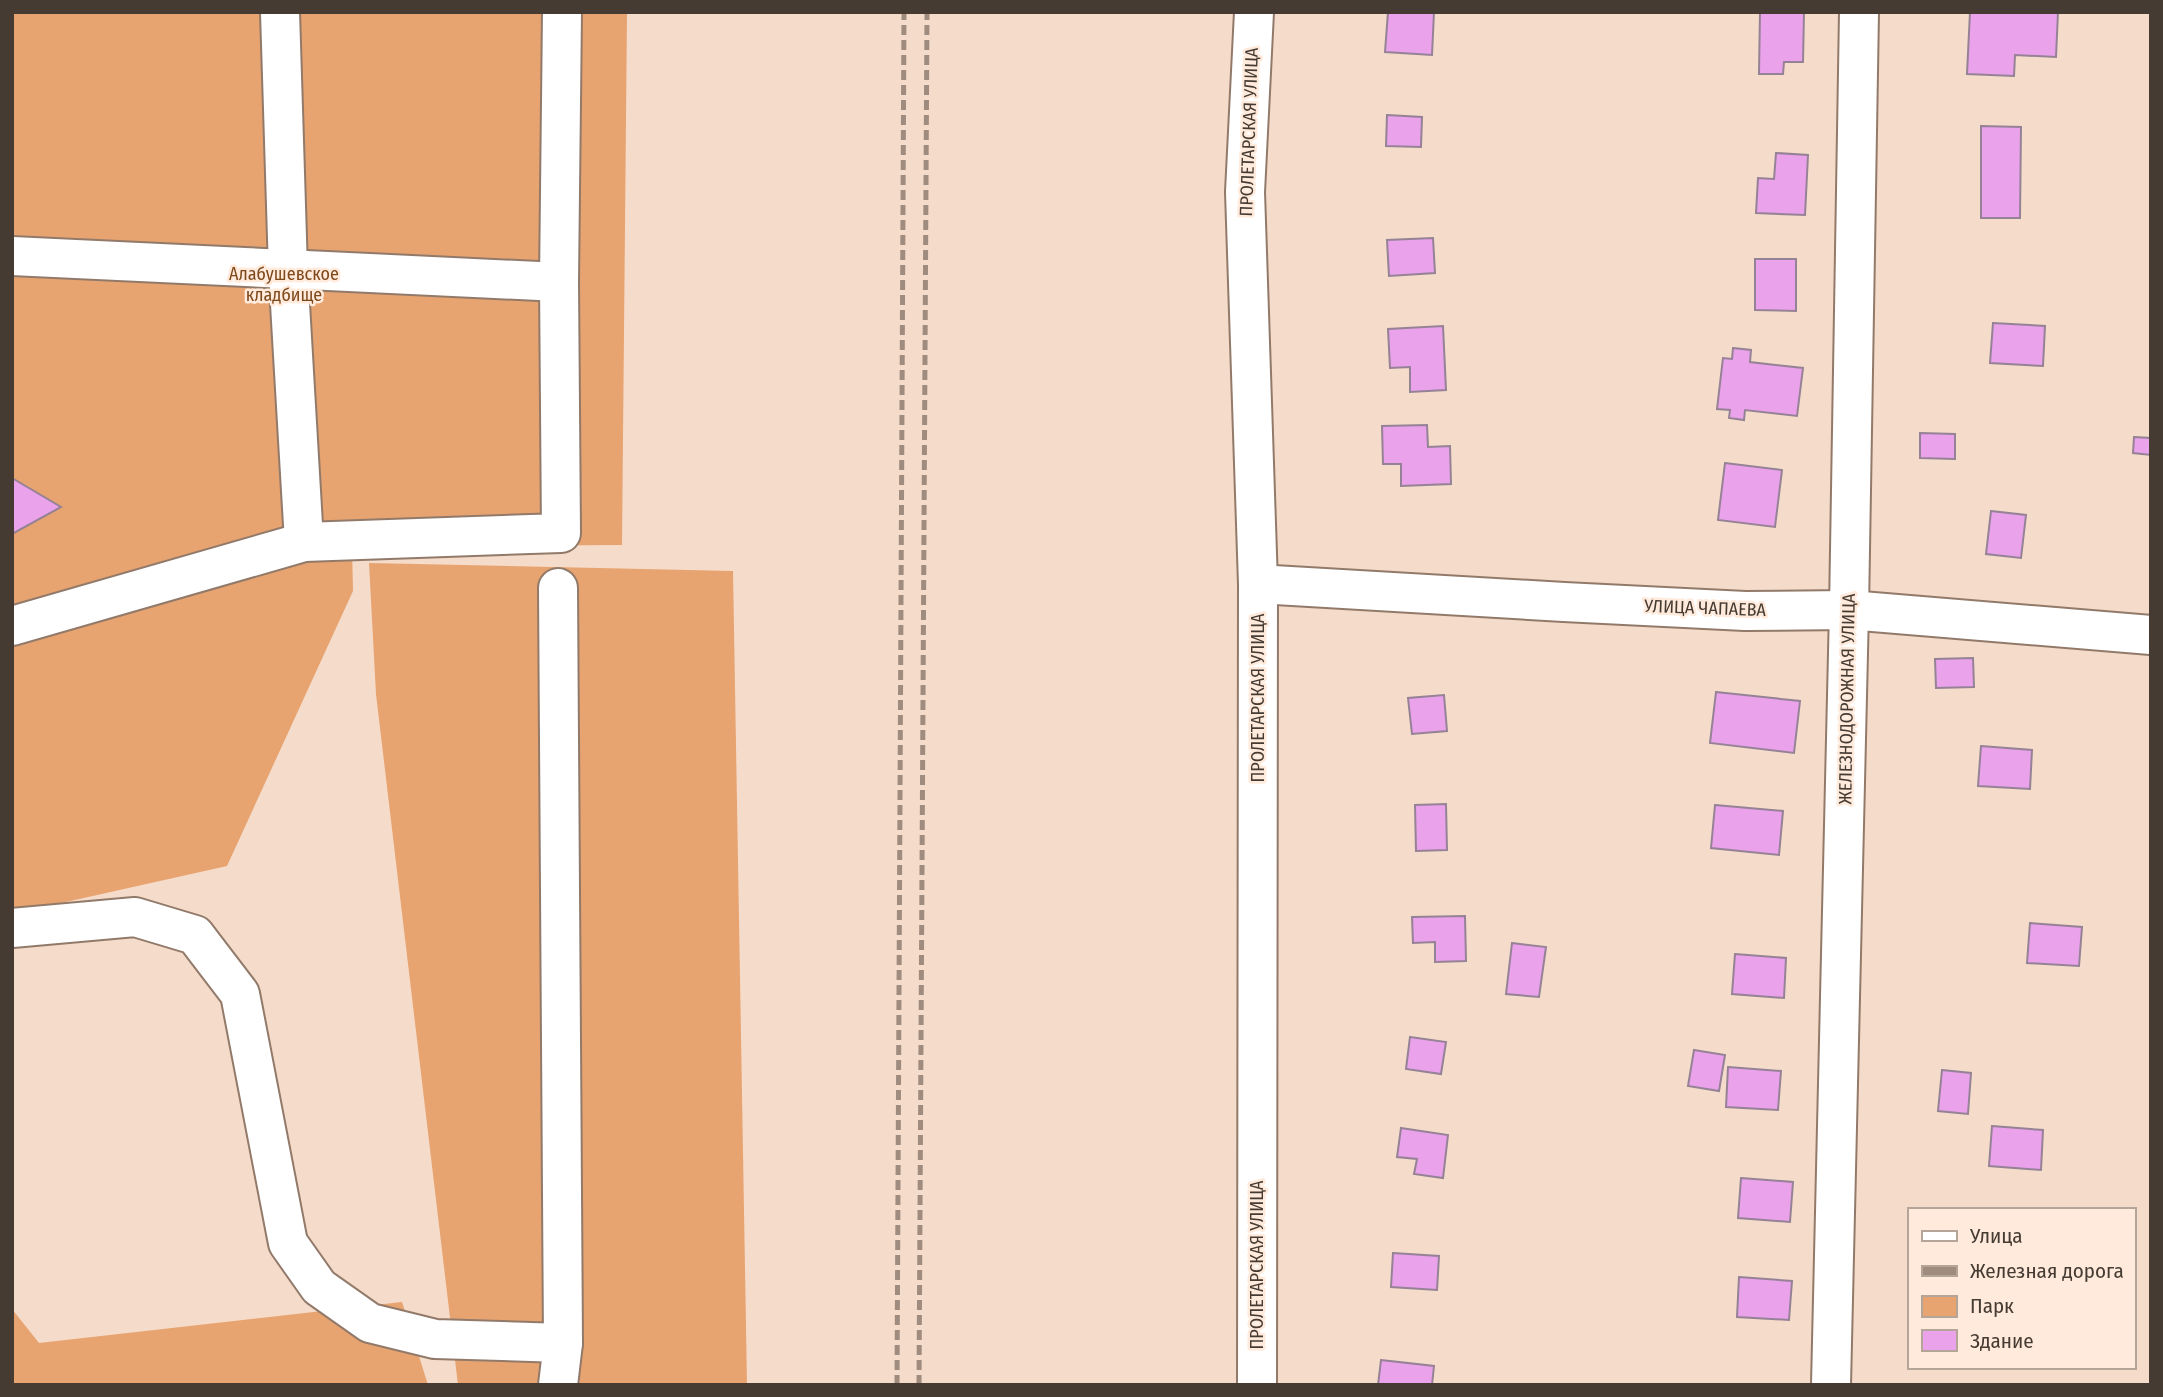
<svg xmlns="http://www.w3.org/2000/svg" width="2163" height="1397" font-family="'Fira Sans Condensed',sans-serif">
	<style>
		.green { fill: #e7a370 }
		.building { fill: #eaa2ea; stroke: #968296; stroke-width: 2 }
		.lines { fill: none; stroke-linecap: round; stroke-linejoin: round }
		.minor-casing { stroke: #927a6a; stroke-width: 42 }
		.minor { stroke: #fff; stroke-width: 38 }
		.rail { stroke: #9f8c7f; stroke-width: 5; stroke-dasharray: 10 5; stroke-linecap: butt }
		.labels { text-anchor: middle; stroke-width: 5; stroke-linejoin: round; paint-order: stroke }
		.street-label { font-size: 18px; fill: #453b33; stroke: #ffeadb }
		.park-label { font-size: 18px; fill: #7e481a; stroke: #ffeadb }
	</style>
	<rect width="100%" height="100%" fill="#f5dbc9"/>
	<g class="green">
		<polygon points="12,12 627,12 622,545 352,547 353,591 227,866 12,914"/>
		<polygon points="369,563 733,571 747,1385 458,1385 376,694"/>
		<polygon points="402,1302 428,1385 12,1385 12,1309 39,1343"/>
	</g>
	<g class="building">
		<polygon points="1388,12 1434,12 1432,55 1385,52"/>
		<polygon points="1760,12 1804,12 1803,62 1784,62 1783,74 1759,74"/>
		<polygon points="1970,12 2058,12 2056,57 2015,55 2014,76 1967,74"/>
		<polygon points="1387,115 1422,117 1421,147 1386,146"/>
		<polygon points="1981,126 2021,127 2020,218 1981,218"/>
		<polygon points="1776,153 1808,155 1805,215 1756,213 1758,178 1774,179"/>
		<polygon points="1433,238 1435,273 1389,276 1387,240"/>
		<polygon points="1755,259 1796,259 1796,311 1755,310"/>
		<polygon points="1993,323 2045,326 2043,366 1990,363"/>
		<polygon points="1443,326 1446,390 1410,392 1410,367 1390,368 1388,329"/>
		<polygon points="1733,348 1751,350 1750,362 1803,368 1797,416 1745,410 1744,420 1729,418 1730,410 1717,409 1723,358 1732,359"/>
		<polygon points="1427,425 1428,447 1450,446 1451,484 1401,486 1401,464 1383,464 1382,426"/>
		<polygon points="1920,433 1955,434 1955,459 1920,458"/>
		<polygon points="2134,437 2151,438 2151,455 2133,453"/>
		<polygon points="1725,463 1782,470 1775,527 1718,520"/>
		<polygon points="12,478 61,507 12,534"/>
		<polygon points="1991,511 2026,515 2021,558 1986,554"/>
		<polygon points="1973,658 1974,687 1936,688 1935,659"/>
		<polygon points="1716,692 1800,701 1794,753 1710,743"/>
		<polygon points="1444,695 1447,731 1412,734 1408,698"/>
		<polygon points="1981,746 2032,750 2030,789 1978,786"/>
		<polygon points="1446,804 1447,850 1416,851 1415,805"/>
		<polygon points="1715,805 1783,811 1779,855 1711,848"/>
		<polygon points="1465,916 1466,961 1435,962 1435,942 1413,943 1412,917"/>
		<polygon points="2030,923 2082,927 2079,966 2027,963"/>
		<polygon points="1512,943 1546,947 1539,997 1506,994"/>
		<polygon points="1735,954 1786,958 1784,998 1732,994"/>
		<polygon points="1410,1037 1446,1042 1441,1074 1406,1069"/>
		<polygon points="1694,1050 1725,1055 1719,1091 1688,1086"/>
		<polygon points="1728,1067 1781,1071 1778,1110 1726,1107"/>
		<polygon points="1942,1070 1971,1073 1968,1114 1938,1111"/>
		<polygon points="1992,1126 2043,1130 2041,1170 1989,1166"/>
		<polygon points="1401,1128 1448,1135 1443,1178 1414,1174 1417,1159 1397,1157"/>
		<polygon points="1741,1178 1793,1182 1790,1222 1738,1218"/>
		<polygon points="1393,1253 1439,1256 1437,1290 1391,1287"/>
		<polygon points="1739,1277 1792,1281 1789,1320 1737,1317"/>
		<polygon points="1381,1360 1434,1366 1432,1385 1378,1385"/>
	</g>
	<g class="lines">
		<defs>
			<g id="minor">
				<polyline points="280,12 288,270 304,542"/>
				<polyline points="1254,12 1245,192 1258,584 1257,1385"/>
				<polyline points="12,256 559,282"/>
				<polyline points="1258,584 1564,602 1745,611 1849,610 2151,635"/>
				<polyline points="558,588 563,1343 558,1385"/>
				<polyline points="12,626 304,542 561,533 559,282 562,12"/>
				<polyline points="12,928 135,917 195,935 240,994 288,1243 319,1287 370,1323 435,1339 563,1343"/>
				<polyline points="1831,1385 1849,610 1859,12"/>
			</g>
		</defs>
		<use href="#minor" class="minor-casing"/>
		<use href="#minor" class="minor"/>
		<g class="rail">
			<polyline points="897,1385 904,12"/>
			<polyline points="919,1385 927,12"/>
		</g>
	</g>
	<g class="labels">
		<g class="street-label">
			<text transform="translate(1249 132) rotate(-88)" y="6">ПРОЛЕТАРСКАЯ УЛИЦА</text>
			<text transform="translate(1705 608) rotate(2)" y="6">УЛИЦА ЧАПАЕВА</text>
			<text transform="translate(1258 698) rotate(-90)" y="6">ПРОЛЕТАРСКАЯ УЛИЦА</text>
			<text transform="translate(1847 699) rotate(-89)" y="6">ЖЕЛЕЗНОДОРОЖНАЯ УЛИЦА</text>
			<text transform="translate(1257 1265) rotate(-90)" y="6">ПРОЛЕТАРСКАЯ УЛИЦА</text>
		</g>
		<g class="park-label">
			<text x="284" y="280">Алабушевское<tspan x="284" dy="21">кладбище</tspan></text>
		</g>
	</g>
	<rect width="2163" height="1397" fill="none" stroke="#453b33" stroke-width="28"/>
	<rect x="1908" y="1208" width="228" height="161" fill="#ffeadb" stroke="#b5a498" stroke-width="2"/>
	<rect x="1922" y="1231" width="35" height="10" fill="#ffffff" stroke="#b5a498" stroke-width="2"/>
	<text x="1970" y="1243" font-size="21" fill="#453b33">Улица</text>
	<rect x="1922" y="1266" width="35" height="10" fill="#9f8c7f" stroke="#b5a498" stroke-width="2"/>
	<text x="1970" y="1278" font-size="21" fill="#453b33">Железная дорога</text>
	<rect x="1922" y="1296" width="35" height="21" fill="#e7a370" stroke="#b5a498" stroke-width="2"/>
	<text x="1970" y="1313" font-size="21" fill="#453b33">Парк</text>
	<rect x="1922" y="1330" width="35" height="21" fill="#eaa2ea" stroke="#b5a498" stroke-width="2"/>
	<text x="1970" y="1348" font-size="21" fill="#453b33">Здание</text>
</svg>
